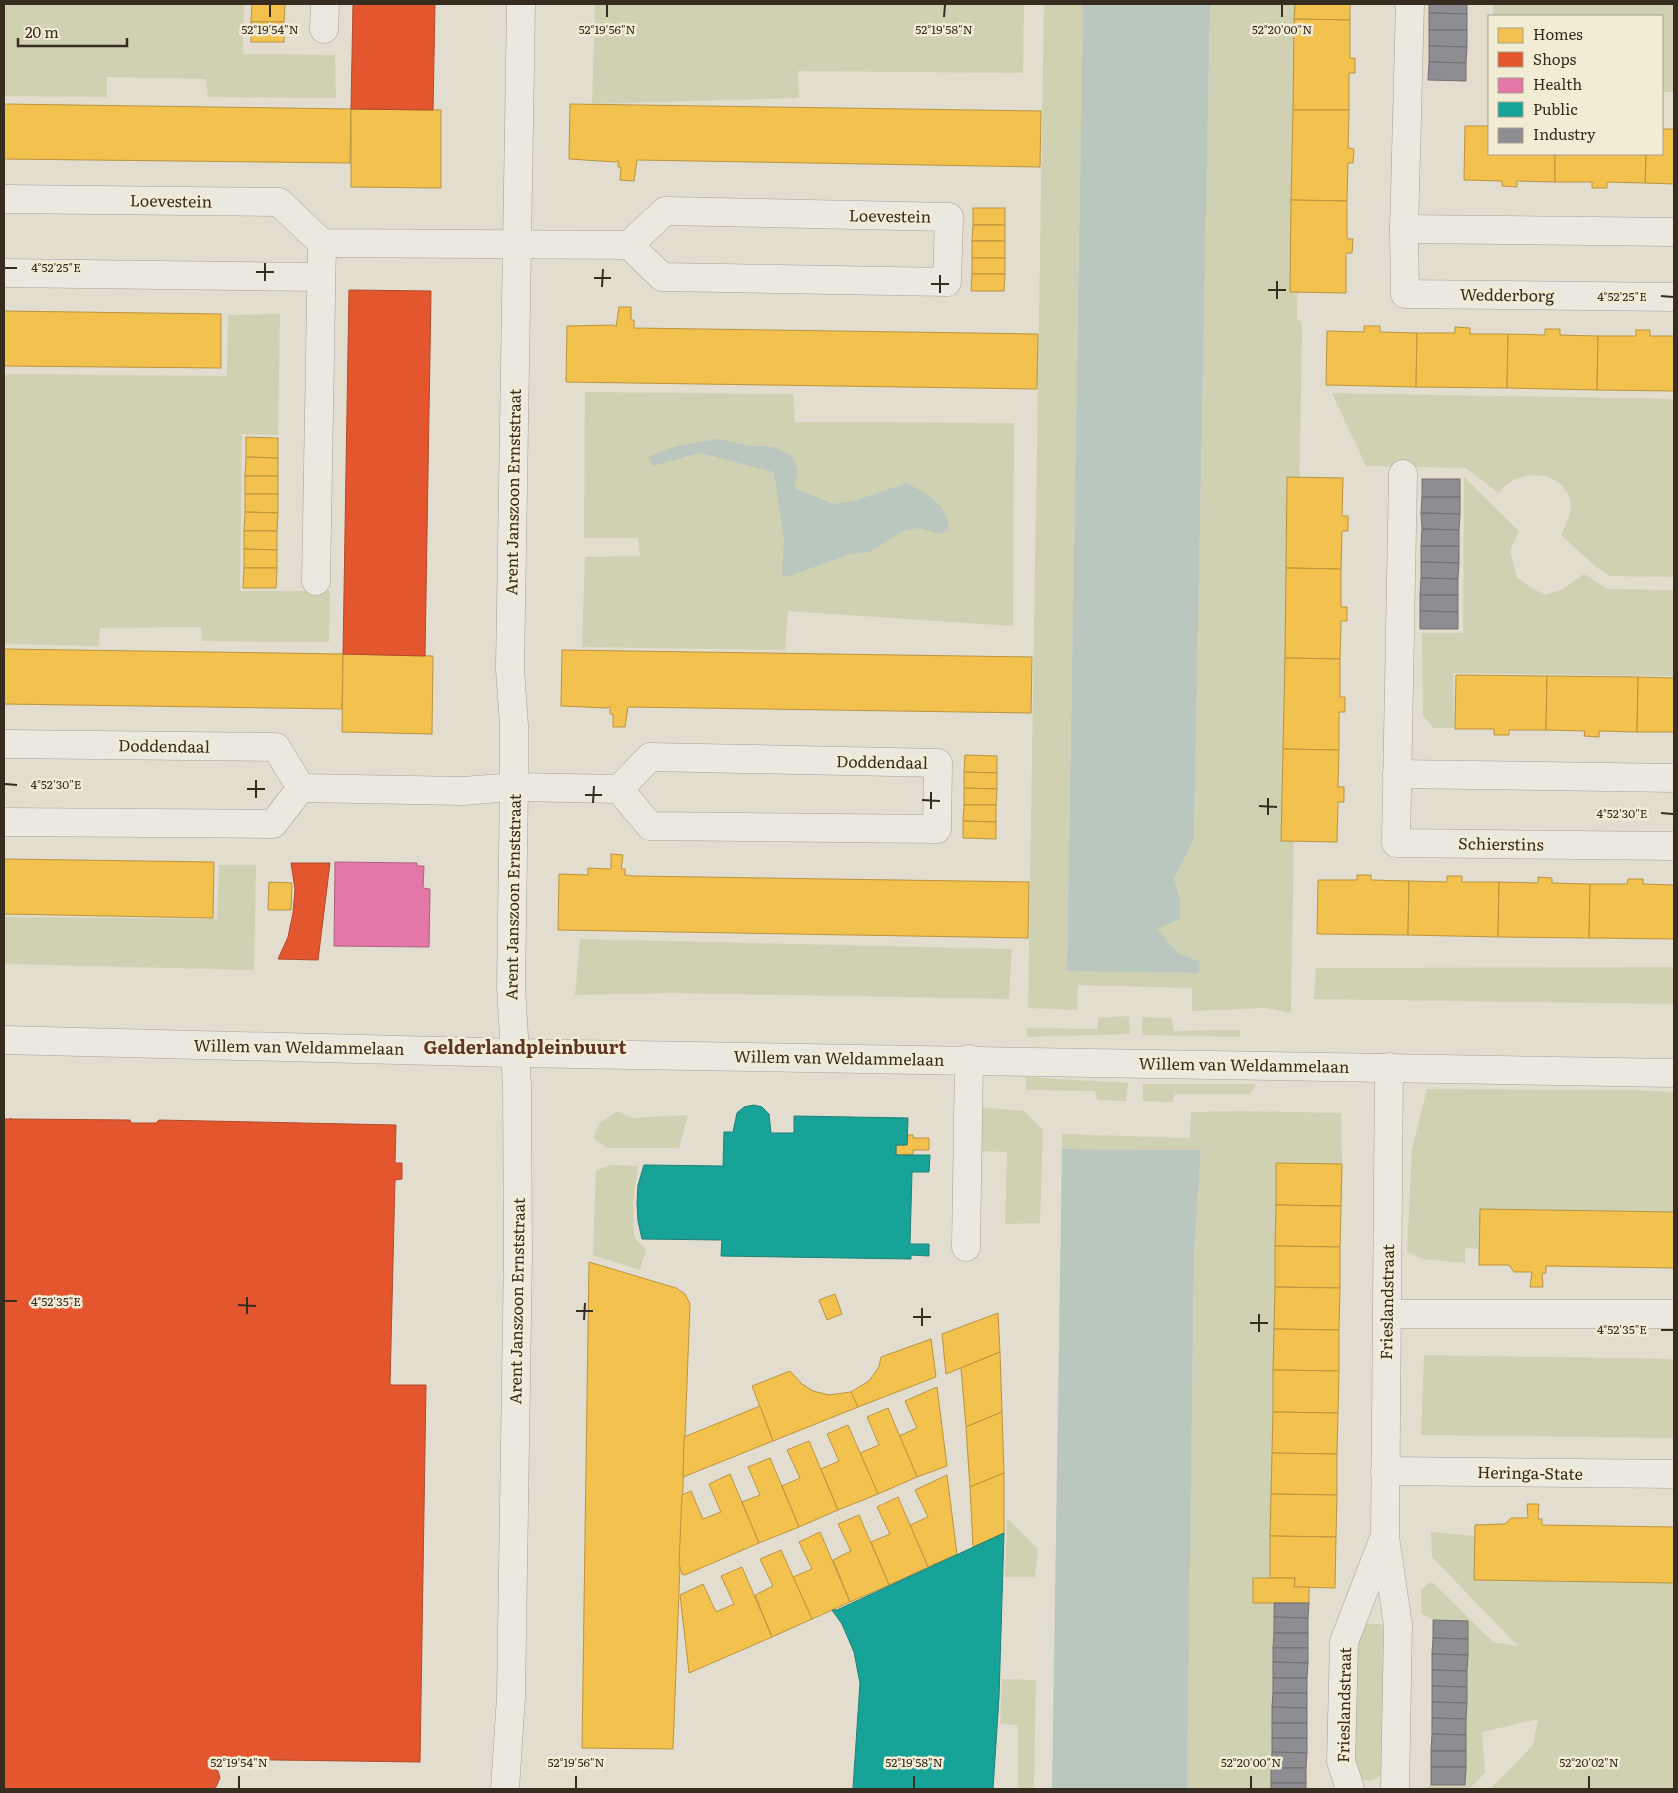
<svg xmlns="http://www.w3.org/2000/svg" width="1678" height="1793" font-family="Literata,serif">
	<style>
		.green { fill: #cfd1b2 }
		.water { fill: #b9c7bf }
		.homes { fill: #f2c14e; stroke: #ba9440 }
		.shops { fill: #e4572e; stroke: #b04a2a }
		.health { fill: #e377a8; stroke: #af607f }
		.public { fill: #17a398; stroke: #207f74 }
		.industry { fill: #8d8d92; stroke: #737070 }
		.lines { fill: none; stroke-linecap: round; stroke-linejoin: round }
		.minor-casing { stroke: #a8a297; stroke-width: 29 }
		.minor { stroke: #ebe8df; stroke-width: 28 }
		.ticks { fill: none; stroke: #362c20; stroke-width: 2 }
		.labels { text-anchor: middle; stroke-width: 5; stroke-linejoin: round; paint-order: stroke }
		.street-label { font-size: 16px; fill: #362c20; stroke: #f2ecd5 }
		.neighbourhood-label { font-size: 18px; font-weight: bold; fill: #5e3423; stroke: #f2ecd5 }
		.ticks-label { font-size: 12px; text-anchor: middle; fill: #362c20; stroke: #f2ecd5; stroke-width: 5; stroke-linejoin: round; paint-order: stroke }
	</style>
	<rect width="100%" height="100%" fill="#e2ddce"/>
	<g class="green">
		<polygon points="4,4 244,4 243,54 335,55 336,98 208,97 206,79 107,77 107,97 4,96"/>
		<polygon points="595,4 1024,4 1023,73 798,71 799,98 592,104"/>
		<polygon points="1044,4 1083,4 1067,970 1199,973 1200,961 1179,954 1157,929 1180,900 1174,878 1194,839 1210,4 1300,4 1297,320 1301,321 1302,326 1291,1013 1266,1008 1192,1011 1192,988 1078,985 1077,1010 1028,1008"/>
		<polygon points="1493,4 1674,4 1674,92 1662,92 1662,16 1493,16"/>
		<polygon points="280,314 278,435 242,434 240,591 330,591 329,642 202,641 201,627 100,628 99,646 4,644 4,374 227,376 228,315"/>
		<polygon points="585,392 793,394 795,422 1014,423 1013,626 788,611 785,650 582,647 585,557 640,556 638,538 584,538"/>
		<path d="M1332,393L1674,399V577L1610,576L1596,567L1561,535C1566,524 1573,513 1570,501C1563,467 1514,469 1499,493L1466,468L1366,466Z"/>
		<polygon points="1464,477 1519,531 1510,551 1517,578 1544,595 1563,589 1584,574 1607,589 1674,590 1674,676 1453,673 1455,728 1433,728 1423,715 1422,633 1463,633"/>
		<polygon points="219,865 256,865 254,970 4,964 4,917 217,919"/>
		<polygon points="580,939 1012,949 1009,999 673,993 575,995"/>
		<polygon points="1674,967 1674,1004 1314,999 1316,968"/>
		<polygon points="1129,1016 1130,1034 1027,1037 1026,1028 1098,1029 1098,1018"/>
		<polygon points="1142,1017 1171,1018 1174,1031 1240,1030 1240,1037 1142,1035"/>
		<polygon points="1026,1077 1128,1083 1126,1101 1097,1100 1095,1091 1026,1090"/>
		<polygon points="1143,1084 1256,1084 1250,1094 1175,1094 1173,1102 1143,1101"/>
		<polygon points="1427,1089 1629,1090 1674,1092 1674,1268 1465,1248 1465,1263 1423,1259 1407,1252 1412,1149"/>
		<polygon points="978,1107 1024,1111 1043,1130 1040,1223 1005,1224 1007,1152 976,1151"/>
		<polygon points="618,1111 633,1118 688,1115 679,1148 608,1148 593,1138 599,1124"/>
		<polygon points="1240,1111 1341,1113 1342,1164 1270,1578 1288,1789 1187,1789 1194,1254 1201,1150 1062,1149 1062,1134 1190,1138 1191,1112"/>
		<polygon points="609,1165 638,1166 633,1201 634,1237 646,1250 640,1270 593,1255 596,1171"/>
		<polygon points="1424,1355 1674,1359 1674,1438 1421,1435"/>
		<polygon points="1007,1518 1038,1549 1035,1577 1005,1577"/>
		<polygon points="1674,1531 1674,1789 1490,1789 1533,1745 1538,1719 1482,1732 1485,1773 1469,1789 1427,1789 1431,1784 1433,1620 1421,1613 1421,1590 1431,1581 1493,1642 1518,1646 1432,1557 1431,1532 1475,1536"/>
		<path d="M1366,1624H1382L1386,1644L1385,1772C1376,1780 1371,1783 1360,1778L1355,1765V1641Z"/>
		<polygon points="1002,1679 1036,1680 1034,1789 1018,1789 1018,1725 1000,1724"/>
	</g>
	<g class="water">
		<polygon points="1083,4 1210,4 1194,839 1174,878 1180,900 1180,919 1157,929 1179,954 1200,961 1199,973 1067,971"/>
		<path d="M718,439L751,446L776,447L792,457L798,469L794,488L834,504L854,501L907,483C927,495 946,502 949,528L942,534L918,528L903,531L870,552L851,554L789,576L782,575L784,540L774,472L700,453L652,466L648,457L677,446Z"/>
		<polygon points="1062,1149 1201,1150 1194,1254 1187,1789 1052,1789"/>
	</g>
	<g class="homes">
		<polygon points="252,4 285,4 284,22 251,22"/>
		<polygon points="1295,4 1350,4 1350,20 1294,19"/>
		<polygon points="1294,19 1350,20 1350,58 1355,58 1355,73 1349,73 1349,110 1293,110"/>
		<rect x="251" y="22" width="33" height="20"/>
		<polygon points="4,104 351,109 350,163 4,159"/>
		<polygon points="570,104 1041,111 1040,167 637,160 634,181 620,180 621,167 618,167 618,160 616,162 569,159"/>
		<polygon points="351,109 441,110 441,188 351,187"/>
		<polygon points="1293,110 1349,110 1348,148 1354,149 1353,163 1348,163 1347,201 1291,200"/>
		<polygon points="1465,126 1489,126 1489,154 1555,154 1555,182 1517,181 1517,187 1502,186 1502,181 1464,180"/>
		<polygon points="1662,129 1674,129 1674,184 1645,183 1646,154 1662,154"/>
		<polygon points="1555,154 1646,154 1645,183 1607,182 1607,188 1592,188 1592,182 1555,182"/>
		<polygon points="1291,200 1347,201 1347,239 1353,239 1352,253 1346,253 1346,293 1290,292"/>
		<rect x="973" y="208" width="32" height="17"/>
		<polygon points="973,225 1005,225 1005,241 972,241"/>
		<rect x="972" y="241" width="33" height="17"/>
		<rect x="972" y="258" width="33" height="16"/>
		<polygon points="972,274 1005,274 1004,291 971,291"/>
		<polygon points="619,307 631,307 631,320 634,320 634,328 1038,334 1037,389 566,382 567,326 614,325 616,327"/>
		<polygon points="4,311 221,314 221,368 4,366"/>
		<polygon points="1364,326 1380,326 1380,332 1417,333 1416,387 1326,385 1327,331 1364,332"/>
		<polygon points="1455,327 1470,328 1470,334 1508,334 1507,388 1416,387 1417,333 1455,333"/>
		<polygon points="1545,329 1560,329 1560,335 1598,336 1597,390 1507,388 1508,334 1545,335"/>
		<polygon points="1636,330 1650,330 1650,336 1674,336 1674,391 1597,390 1598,336 1636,336"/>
		<polygon points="246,437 278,438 278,458 246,457"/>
		<polygon points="246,457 278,458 278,476 245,476"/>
		<rect x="245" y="476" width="33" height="18"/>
		<polygon points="1287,477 1343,478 1342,516 1348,516 1348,531 1342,531 1341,569 1286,568"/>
		<polygon points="245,494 278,494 278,513 245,512"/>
		<polygon points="245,512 278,513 277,531 244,531"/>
		<polygon points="244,531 277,531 277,550 244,549"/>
		<polygon points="244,549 277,550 277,568 244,568"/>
		<polygon points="244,568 277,568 276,588 243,588"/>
		<polygon points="1286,568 1341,569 1341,607 1347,607 1347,621 1341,621 1340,659 1285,658"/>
		<polygon points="4,649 343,654 342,709 4,704"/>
		<polygon points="562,650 1032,657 1031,713 628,707 625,727 613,727 613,714 610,714 610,706 608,708 561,706"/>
		<polygon points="343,654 433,656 432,734 342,732"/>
		<polygon points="1285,658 1340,659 1340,697 1345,697 1345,712 1339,712 1339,750 1283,749"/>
		<polygon points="1456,675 1547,676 1546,730 1509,730 1509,735 1494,735 1494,729 1455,729"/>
		<polygon points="1547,676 1638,677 1637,732 1599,731 1599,737 1584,736 1585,731 1546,730"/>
		<polygon points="1638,677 1674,678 1674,732 1637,732"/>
		<polygon points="1283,749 1339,750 1338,787 1344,787 1344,802 1338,802 1337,842 1281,841"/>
		<polygon points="965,755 997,756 997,773 964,772"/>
		<polygon points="964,772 997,773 997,789 964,788"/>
		<polygon points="964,788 997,789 996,805 964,805"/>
		<polygon points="964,805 996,805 996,822 963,821"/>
		<polygon points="963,821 996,822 996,839 963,838"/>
		<polygon points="611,854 623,855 621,869 625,869 625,875 633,876 1029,882 1028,938 558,930 559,874 588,875 588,868 611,869"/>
		<polygon points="4,859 214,862 213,918 4,914"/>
		<polygon points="1357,875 1371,875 1371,880 1409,881 1408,935 1317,934 1318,880 1357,880"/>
		<polygon points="1447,876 1462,876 1462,882 1499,882 1498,937 1408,935 1409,881 1447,882"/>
		<polygon points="1538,877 1552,878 1552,883 1590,884 1589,938 1498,937 1499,882 1538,883"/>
		<polygon points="1628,879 1643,879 1643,884 1674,885 1674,939 1589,938 1590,884 1627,884"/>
		<polygon points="269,882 292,883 291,910 268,910"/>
		<polygon points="908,1135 913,1135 913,1138 929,1138 929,1150 913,1150 913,1154 896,1155 896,1145 907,1145"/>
		<polygon points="1276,1163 1342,1164 1341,1206 1276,1205"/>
		<polygon points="1276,1205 1341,1206 1340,1247 1275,1246"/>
		<polygon points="1480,1209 1674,1212 1674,1268 1546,1266 1546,1273 1542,1273 1543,1287 1530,1287 1532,1272 1514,1272 1509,1265 1479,1265"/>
		<polygon points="1275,1246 1340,1247 1340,1288 1275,1287"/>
		<polygon points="589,1262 676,1288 685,1294 690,1304 673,1749 582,1748"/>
		<polygon points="1275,1287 1340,1288 1339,1330 1274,1329"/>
		<polygon points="835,1294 842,1314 827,1320 819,1300"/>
		<polygon points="998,1313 1000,1352 946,1374 942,1334"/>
		<polygon points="1274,1329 1339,1330 1339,1371 1273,1370"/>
		<polygon points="931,1339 936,1377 858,1407 851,1392 869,1381 879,1367 881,1357"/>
		<polygon points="1000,1352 1002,1412 966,1427 961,1368"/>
		<polygon points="1273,1370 1339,1371 1338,1413 1273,1412"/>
		<polygon points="790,1371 802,1384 813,1391 829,1395 851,1392 858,1407 773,1441 752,1386"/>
		<polygon points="937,1387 947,1466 917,1477 899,1436 917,1428 905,1401"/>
		<polygon points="760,1406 773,1441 683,1477 684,1437"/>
		<polygon points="888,1408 917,1477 878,1494 860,1453 879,1445 867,1417"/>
		<polygon points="1002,1412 1004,1473 970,1487 966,1427"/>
		<polygon points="1273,1412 1338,1413 1337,1454 1272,1453"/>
		<polygon points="848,1425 878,1494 838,1510 821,1469 839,1461 827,1434"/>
		<polygon points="809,1441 838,1510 799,1527 782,1486 800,1478 787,1450"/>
		<polygon points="1272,1453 1337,1454 1337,1495 1271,1494"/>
		<polygon points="770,1458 799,1527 759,1543 742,1502 760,1495 748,1467"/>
		<polygon points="1004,1473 1004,1533 973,1547 970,1487"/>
		<polygon points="730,1474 759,1543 685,1575 682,1574 679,1564 682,1495 691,1491 703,1519 721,1512 709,1484"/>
		<polygon points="947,1475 957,1554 928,1567 910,1525 928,1517 915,1490"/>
		<polygon points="1271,1494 1337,1495 1336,1537 1270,1536"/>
		<polygon points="898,1497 928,1567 889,1585 871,1542 890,1534 877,1507"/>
		<polygon points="1527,1504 1539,1504 1538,1519 1542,1519 1542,1525 1674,1527 1674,1583 1474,1580 1475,1525 1505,1524 1511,1518 1528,1518"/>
		<polygon points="859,1515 889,1585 850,1602 833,1560 851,1551 838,1524"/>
		<polygon points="820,1532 850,1602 812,1619 793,1577 812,1569 799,1542"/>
		<polygon points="1270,1536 1336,1537 1335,1588 1294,1587 1295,1578 1270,1578"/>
		<polygon points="781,1550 812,1619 772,1637 755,1595 773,1586 760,1559"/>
		<polygon points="742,1567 772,1637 689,1673 680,1595 703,1584 716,1612 734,1604 721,1576"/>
		<polygon points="1253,1578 1295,1578 1294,1587 1309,1587 1309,1603 1253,1603"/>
	</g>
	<g class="shops">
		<polygon points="353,4 435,4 433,110 351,109"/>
		<polygon points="349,290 431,291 425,656 343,654"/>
		<polygon points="291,863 330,863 318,960 278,959 288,937 293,913 295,889"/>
		<polygon points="10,1118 12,1119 130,1120 131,1123 156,1123 159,1120 396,1125 395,1163 402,1163 402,1179 395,1180 390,1385 426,1385 420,1762 207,1759 207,1765 218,1771 220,1778 215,1789 4,1789 4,1119 10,1119"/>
	</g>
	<polygon class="health" points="335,862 417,863 417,866 424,866 423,888 430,889 429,947 334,946"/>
	<g class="public">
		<polygon points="754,1105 762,1107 769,1114 771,1133 794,1133 794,1116 908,1118 907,1145 896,1145 896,1155 930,1155 929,1172 912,1172 910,1244 929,1244 929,1256 911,1255 911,1259 721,1256 722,1240 642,1239 638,1221 637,1203 638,1185 644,1165 723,1166 724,1132 733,1132 737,1113 744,1107"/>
		<polygon points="1004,1533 999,1697 993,1789 853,1789 860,1683 854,1652 842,1624 832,1610 837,1610"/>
	</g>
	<g class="industry">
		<polygon points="1429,4 1467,4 1467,14 1429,13"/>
		<polygon points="1429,13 1467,14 1467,30 1429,30"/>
		<polygon points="1429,30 1467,30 1467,47 1429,46"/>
		<polygon points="1429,46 1467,47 1466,63 1429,62"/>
		<polygon points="1429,62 1466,63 1466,81 1428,80"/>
		<rect x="1422" y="479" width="38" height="18"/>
		<polygon points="1422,497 1460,497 1460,514 1421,513"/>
		<polygon points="1421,513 1460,514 1459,530 1422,529"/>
		<polygon points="1422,529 1459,530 1459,546 1421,546"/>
		<polygon points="1421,546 1459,546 1459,563 1421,562"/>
		<polygon points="1421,562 1459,563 1458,579 1421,578"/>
		<polygon points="1421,578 1458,579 1458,595 1420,595"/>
		<polygon points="1420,595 1458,595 1458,612 1420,611"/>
		<polygon points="1420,611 1458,612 1458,629 1420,629"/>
		<polygon points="1274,1603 1309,1603 1308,1618 1274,1617"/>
		<polygon points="1274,1617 1308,1618 1308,1633 1274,1633"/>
		<polygon points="1433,1620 1468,1621 1468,1639 1433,1638"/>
		<polygon points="1274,1633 1308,1633 1308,1648 1273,1648"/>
		<polygon points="1433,1638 1468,1639 1468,1655 1432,1654"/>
		<polygon points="1273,1648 1308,1648 1308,1663 1273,1662"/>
		<polygon points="1432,1654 1468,1655 1467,1671 1432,1670"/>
		<polygon points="1273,1662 1308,1663 1307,1678 1273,1678"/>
		<polygon points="1432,1670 1467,1671 1467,1687 1432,1686"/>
		<rect x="1273" y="1678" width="34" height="15"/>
		<polygon points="1432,1686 1467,1687 1467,1703 1432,1702"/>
		<polygon points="1273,1693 1307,1693 1307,1708 1272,1707"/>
		<polygon points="1432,1702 1467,1703 1466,1719 1432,1718"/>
		<polygon points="1272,1707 1307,1708 1307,1723 1272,1723"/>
		<polygon points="1432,1718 1466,1719 1466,1735 1432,1734"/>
		<rect x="1272" y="1723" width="35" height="15"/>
		<polygon points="1432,1734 1466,1735 1466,1751 1431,1751"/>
		<polygon points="1272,1738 1307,1738 1307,1753 1272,1752"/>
		<rect x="1431" y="1751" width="35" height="16"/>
		<polygon points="1272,1752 1307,1753 1306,1768 1271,1768"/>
		<polygon points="1431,1767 1466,1767 1465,1785 1431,1785"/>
		<rect x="1271" y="1768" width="35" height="15"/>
		<rect x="1271" y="1783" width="35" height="6"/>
	</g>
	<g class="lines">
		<defs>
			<g id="minor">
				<polyline points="1410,4 1404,229 1405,294 1674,297"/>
				<polyline points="324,29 325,4"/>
				<polyline points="4,199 279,202 322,243 629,245 662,277 947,282 949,217 665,211 629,245"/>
				<polyline points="1404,229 1674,232"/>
				<polyline points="4,273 321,277"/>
				<polyline points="1403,474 1396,843 1674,846"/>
				<polyline points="316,581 322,243"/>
				<polyline points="4,744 276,747 301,788"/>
				<polyline points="1397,774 1674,778"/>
				<polyline points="301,788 463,791 514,787 619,789 650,757 938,763 937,829 650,826 619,789"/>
				<polyline points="4,822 273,824 301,788"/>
				<polyline points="4,1040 515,1053 1674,1073"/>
				<polyline points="1389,1067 1385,1537 1398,1625 1395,1789"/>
				<polyline points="966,1247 969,1059"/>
				<polyline points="1387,1314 1674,1314"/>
				<polyline points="1385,1471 1674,1474"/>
				<polyline points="505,1789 511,1697 518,1255 517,1084 511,988 514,787 514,726 510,669 521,4"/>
				<polyline points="1350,1789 1341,1761 1344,1642 1384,1538"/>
			</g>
		</defs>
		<use href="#minor" class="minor-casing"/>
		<use href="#minor" class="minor"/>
	</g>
	<path class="ticks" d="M270,17V5M607,17V5M944,17L945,5M1282,17V5M5,268H17M256,272H274M594,278H611M265,281V263M931,284H949M602,287L603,269M1268,290H1286M940,293V275M1661,296L1673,297M1277,299V281M5,784L17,785M247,789H265M585,795H602M256,798V780M922,800L940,801M593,803L594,786M1259,806L1277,807M931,809V792M1661,813L1673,814M1268,815V798M5,1301H17M238,1305L256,1306M576,1311H593M247,1314V1297M913,1317H931M584,1320L585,1303M1250,1323H1268M922,1326V1308M1661,1330H1673M1259,1332V1314M239,1788V1776M576,1788V1776M914,1788V1776M1251,1788V1776M1589,1788V1776"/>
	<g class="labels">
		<g class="street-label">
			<text transform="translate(171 201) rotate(1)" y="6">Loevestein</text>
			<text transform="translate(890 216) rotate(1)" y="6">Loevestein</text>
			<text transform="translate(1507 295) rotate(1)" y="6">Wedderborg</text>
			<text transform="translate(513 492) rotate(-89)" y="6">Arent Janszoon Ernststraat</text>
			<text transform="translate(164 746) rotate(1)" y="6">Doddendaal</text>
			<text transform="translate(882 762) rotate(1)" y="6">Doddendaal</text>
			<text transform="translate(1501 844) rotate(1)" y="6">Schierstins</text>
			<text transform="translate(513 897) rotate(-89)" y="6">Arent Janszoon Ernststraat</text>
			<text transform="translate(299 1047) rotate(1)" y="6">Willem van Weldammelaan</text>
			<text transform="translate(839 1058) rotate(1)" y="6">Willem van Weldammelaan</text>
			<text transform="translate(1244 1065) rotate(1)" y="6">Willem van Weldammelaan</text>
			<text transform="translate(517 1301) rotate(-89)" y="6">Arent Janszoon Ernststraat</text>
			<text transform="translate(1387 1302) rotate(-89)" y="6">Frieslandstraat</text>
			<text transform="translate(1530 1473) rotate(1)" y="6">Heringa-State</text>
			<text transform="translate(1344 1705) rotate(-89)" y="6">Frieslandstraat</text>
		</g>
		<g class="neighbourhood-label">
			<text x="525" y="1054">Gelderlandpleinbuurt</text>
		</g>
	</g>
	<g class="ticks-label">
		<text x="270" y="34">52°19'54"N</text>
		<text x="607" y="34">52°19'56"N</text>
		<text x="944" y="34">52°19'58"N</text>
		<text x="1282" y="34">52°20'00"N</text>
		<text x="56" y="272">4°52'25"E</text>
		<text x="1622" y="301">4°52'25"E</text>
		<text x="56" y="789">4°52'30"E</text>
		<text x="1622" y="818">4°52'30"E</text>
		<text x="56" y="1306">4°52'35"E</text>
		<text x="1622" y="1334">4°52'35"E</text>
		<text x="239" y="1767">52°19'54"N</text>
		<text x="576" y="1767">52°19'56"N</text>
		<text x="914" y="1767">52°19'58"N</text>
		<text x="1251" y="1767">52°20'00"N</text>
		<text x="1589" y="1767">52°20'02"N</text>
	</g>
	<rect width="1678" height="1793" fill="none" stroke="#362c20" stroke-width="10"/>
	<rect x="1488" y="15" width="175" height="140" fill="#f2ecd5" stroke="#a79f8d"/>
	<rect x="1498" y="28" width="25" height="15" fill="#f2c14e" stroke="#a79f8d"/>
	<text x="1533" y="40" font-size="15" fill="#362c20">Homes</text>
	<rect x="1498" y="52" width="25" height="15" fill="#e4572e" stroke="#a79f8d"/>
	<text x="1533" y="65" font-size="15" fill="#362c20">Shops</text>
	<rect x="1498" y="78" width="25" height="15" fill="#e377a8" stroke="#a79f8d"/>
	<text x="1533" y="90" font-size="15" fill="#362c20">Health</text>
	<rect x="1498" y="102" width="25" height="15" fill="#17a398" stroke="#a79f8d"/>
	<text x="1533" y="115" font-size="15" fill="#362c20">Public</text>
	<rect x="1498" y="128" width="25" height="15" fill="#8d8d92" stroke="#a79f8d"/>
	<text x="1533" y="140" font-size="15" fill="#362c20">Industry</text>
	<path d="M18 38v8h109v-8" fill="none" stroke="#362c20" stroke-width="2.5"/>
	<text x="25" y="38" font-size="15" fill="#362c20" stroke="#f2ecd5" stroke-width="4" paint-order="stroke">20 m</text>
</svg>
